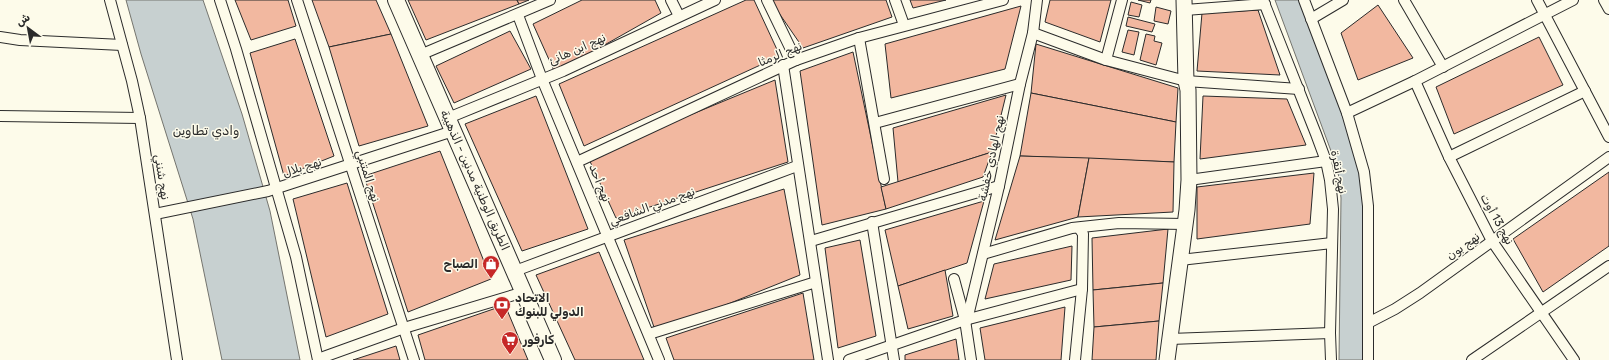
<svg xmlns="http://www.w3.org/2000/svg" width="1609" height="360" font-family="Rubik,'Noto Naskh Arabic',sans-serif">
	<style>
		.water { fill: #c7d0d0; stroke: #74746e }
		.building { fill: #f2b8a0; stroke: #2b2b2b }
		.lines { fill: none; stroke-linecap: round; stroke-linejoin: round }
		.street-casing { stroke: #2b2b2b; stroke-width: 12 }
		.secondary-casing { stroke: #2b2b2b; stroke-width: 17 }
		.primary-casing { stroke: #2b2b2b; stroke-width: 18 }
		.street { stroke: #fdfbea; stroke-width: 10 }
		.secondary { stroke: #fdfbea; stroke-width: 15 }
		.primary { stroke: #fdfbea; stroke-width: 16 }
		.labels { text-anchor: middle; stroke-width: 3; stroke-linejoin: round; paint-order: stroke }
		.street-label { font-size: 12px; fill: #2b2b2b; stroke: #fdfbea }
		.poi-label { font-size: 12px; font-weight: bold; fill: #2b2b2b; stroke: #fdfbea; text-anchor: start }
		.water-label { font-size: 13px; font-style: italic; fill: #2b2b2b; stroke: #fdfbea }
	</style>
	<rect width="100%" height="100%" fill="#fdfbea"/>
	<g class="water">
		<polygon points="126,0 203,0 242,114 270,211 300,360 222,360 193,219 141,54"/>
		<polygon points="1275,0 1301,0 1353,142 1365,193 1363,360 1339,360 1341,198 1339,177 1331,151"/>
	</g>
	<g class="building">
		<polygon points="235,0 288,0 296,26 251,40"/>
		<polygon points="312,0 376,0 391,34 329,47"/>
		<polygon points="408,0 517,0 519,4 426,40"/>
		<polygon points="517,0 529,0 519,4"/>
		<polygon points="582,0 655,0 661,13 555,73 533,24"/>
		<polygon points="746,0 754,0 780,56 584,146 559,84"/>
		<polygon points="770,0 886,0 892,17 803,48"/>
		<polygon points="910,0 946,0 913,8"/>
		<polygon points="1050,0 1111,0 1100,42 1045,22"/>
		<polygon points="1138,0 1151,0 1150,3"/>
		<polygon points="1131,2 1142,5 1139,17 1128,15"/>
		<polygon points="1378,5 1413,58 1358,80 1341,33"/>
		<polygon points="1021,6 1005,69 891,98 885,44"/>
		<polygon points="1156,7 1171,11 1168,24 1154,21"/>
		<polygon points="1258,10 1280,75 1197,71 1202,13"/>
		<polygon points="1128,17 1155,24 1152,32 1126,26"/>
		<polygon points="1128,30 1139,32 1134,55 1122,52"/>
		<polygon points="510,31 531,69 454,103 436,66"/>
		<polygon points="391,34 428,126 359,146 329,47"/>
		<polygon points="1146,34 1155,36 1154,41 1162,43 1156,65 1140,60"/>
		<polygon points="1539,37 1563,85 1454,134 1436,87"/>
		<polygon points="295,39 334,156 284,176 250,53"/>
		<polygon points="1036,44 1178,88 1176,122 1031,93"/>
		<polygon points="853,52 886,209 822,225 800,71"/>
		<polygon points="775,80 788,162 616,218 588,157"/>
		<polygon points="1031,93 1176,122 1174,162 1020,156"/>
		<polygon points="1006,95 992,152 898,182 893,128"/>
		<polygon points="536,96 588,229 522,251 465,124"/>
		<polygon points="1203,96 1287,99 1306,145 1200,159"/>
		<polygon points="440,151 491,279 408,312 364,176"/>
		<polygon points="992,152 983,177 886,209 881,187"/>
		<polygon points="1020,156 1089,158 1078,217 995,240"/>
		<polygon points="1089,158 1174,162 1173,212 1078,217"/>
		<polygon points="1609,172 1609,246 1543,292 1513,239"/>
		<polygon points="1314,173 1310,224 1197,239 1197,187"/>
		<polygon points="347,183 388,314 326,337 293,199"/>
		<polygon points="784,189 800,275 656,333 624,240"/>
		<polygon points="984,201 967,263 898,286 885,230"/>
		<polygon points="1168,229 1163,283 1093,290 1092,238"/>
		<polygon points="860,240 876,336 838,348 825,248"/>
		<polygon points="1072,246 1071,280 985,299 994,264"/>
		<polygon points="599,252 644,360 575,360 536,275"/>
		<polygon points="945,270 953,316 908,329 898,286"/>
		<polygon points="1163,283 1159,321 1094,327 1093,290"/>
		<polygon points="803,293 814,360 674,360 666,338"/>
		<polygon points="505,305 528,360 425,360 418,335"/>
		<polygon points="1065,307 1061,360 985,360 980,328"/>
		<polygon points="1159,321 1156,360 1092,360 1094,327"/>
		<polygon points="956,339 959,360 905,360 905,355"/>
		<polygon points="396,346 400,360 353,360"/>
	</g>
	<g class="lines">
		<defs>
			<g id="street">
				<polyline points="110,0 132,81 140,118 177,360"/>
				<polyline points="220,0 236,49 296,257 318,360"/>
				<polyline points="297,0 414,360"/>
				<polyline points="671,0 679,16"/>
				<polyline points="767,0 796,60"/>
				<polyline points="895,0 904,25"/>
				<polyline points="1263,0 1316,134 1326,161 1330,180 1333,209 1330,333 1331,360"/>
				<polyline points="1304,0 1347,113 1364,172 1368,206 1368,360"/>
				<polyline points="1404,0 1443,67"/>
				<polyline points="1537,0 1609,137"/>
				<polyline points="1604,0 1609,9"/>
				<polyline points="1185,10 1265,4"/>
				<polyline points="518,15 542,79 659,360"/>
				<polyline points="1311,19 1343,0"/>
				<polyline points="1033,33 1106,60 1186,81 1299,89"/>
				<polyline points="0,37 20,40 122,45"/>
				<polyline points="859,38 884,179"/>
				<polyline points="420,55 550,0"/>
				<polyline points="1106,60 1122,0"/>
				<polyline points="783,65 828,360"/>
				<polyline points="1415,81 1449,157 1492,241 1574,360"/>
				<polyline points="1347,113 1415,81 1573,0"/>
				<polyline points="0,116 140,118"/>
				<polyline points="448,118 563,71 715,0"/>
				<polyline points="875,123 1020,84"/>
				<polyline points="1449,157 1585,91"/>
				<polyline points="577,162 796,60 859,38 1003,0"/>
				<polyline points="1189,180 1326,161"/>
				<polyline points="155,214 268,191 453,131"/>
				<polyline points="872,222 894,360"/>
				<polyline points="811,241 999,186"/>
				<polyline points="983,254 1072,228 1119,223 1185,224"/>
				<polyline points="1180,260 1332,243"/>
				<polyline points="515,271 797,166"/>
				<polyline points="954,279 965,320 971,360"/>
				<polyline points="967,320 999,186 1020,84 1033,33 1037,0"/>
				<polyline points="1368,323 1395,309 1420,293 1609,157"/>
				<polyline points="649,334 816,282"/>
				<polyline points="1170,339 1330,333"/>
				<polyline points="318,359 404,328 524,292"/>
				<polyline points="849,360 965,320 1082,289"/>
				<polyline points="1075,360 1082,289 1083,234 1079,228"/>
				<polyline points="1472,360 1609,266"/>
			</g>
			<polyline id="secondary" points="1167,360 1187,210 1189,180 1188,90 1186,81 1184,0"/>
			<polyline id="primary" points="396,0 553,360"/>
		</defs>
		<use href="#street" class="street-casing"/>
		<use href="#secondary" class="secondary-casing"/>
		<use href="#primary" class="primary-casing"/>
		<use href="#street" class="street"/>
		<use href="#secondary" class="secondary"/>
		<use href="#primary" class="primary"/>
	</g>
	<defs>
		<symbol id="shop-pin" viewBox="-11 -11 22 30"><path d="M0 17L-7.5 6A9.5 9.5 0 1 1 7.5 6Z" fill="#c62828" stroke="#fdfbea"/><path d="M-5-2.5h2.3a2.7 3.5 0 0 1 5.4 0H5L5.5 6h-11ZM-1.5-2.5h3a1.5 2.3 0 0 0-3 0Z" fill="#fff"/></symbol>
		<symbol id="bank-pin" viewBox="-11 -11 22 30"><path d="M0 17L-7.5 6A9.5 9.5 0 1 1 7.5 6Z" fill="#c62828" stroke="#fdfbea"/><path d="M-6-4H6V4H-6ZM0-2.3a2.3 2.3 0 1 0 0 4.6a2.3 2.3 0 1 0 0-4.6Z" fill="#fff"/></symbol>
		<symbol id="supermarket-pin" viewBox="-11 -11 22 30"><path d="M0 17L-7.5 6A9.5 9.5 0 1 1 7.5 6Z" fill="#c62828" stroke="#fdfbea"/><path d="M-6-5.5h2.5l.6 2H6L4.5 2H-2.5L-4.4-4H-6ZM-1.5 3.2a1.3 1.3 0 1 0 .1 0ZM3 3.2a1.3 1.3 0 1 0 .1 0Z" fill="#fff"/></symbol>
	</defs>
	<g fill-rule="evenodd">
		<use href="#shop-pin" x="481" y="254" width="20" height="27"/>
		<use href="#bank-pin" x="492" y="295" width="20" height="27"/>
		<use href="#supermarket-pin" x="500" y="330" width="20" height="27"/>
	</g>
	<g class="labels">
		<g class="street-label">
			<text transform="translate(577 49) rotate(-24)" y="4">نهج ابن هانئ</text>
			<text transform="translate(780 54) rotate(-23)" y="4">نهج الرمثا</text>
			<text transform="translate(991 158) rotate(-78)" y="4">نهج الهادي خفشة</text>
			<text transform="translate(302 167) rotate(-17)" y="4">نهج بلال</text>
			<text transform="translate(1339 172) rotate(79)" y="4">نهج أنقرة</text>
			<text transform="translate(368 176) rotate(72)" y="4">نهج المتنبي</text>
			<text transform="translate(162 177) rotate(81)" y="4">نهج شنني</text>
			<text transform="translate(475 180) rotate(66)" y="4">الطريق الوطنية مدنين - الذهيبة</text>
			<text transform="translate(600 183) rotate(68)" y="4">نهج أحد</text>
			<text transform="translate(652 206) rotate(-20)" y="4">نهج مدني الشافعي</text>
			<text transform="translate(1497 219) rotate(61)" y="4">نهج 13 أوت</text>
			<text transform="translate(1463 246) rotate(-36)" y="4">نهج بون</text>
		</g>
		<g class="poi-label">
			<text x="478" y="268" text-anchor="end">الصباح</text>
			<text x="515" y="302">الاتحاد<tspan x="515" dy="14">الدولي للبنوك</tspan></text>
			<text x="523" y="344">كارفور</text>
		</g>
		<g class="water-label">
			<text x="206" y="135">وادي تطاوين</text>
		</g>
	</g>
	<g transform="translate(28 28) rotate(328)" stroke="#fdfbea" stroke-width="3" paint-order="stroke">
	<path d="M0-3L7 15L0 10L-7 15Z" fill="#2b2b2b"/>
	<text y="-6" font-size="11" font-weight="bold" text-anchor="middle" fill="#2b2b2b">ش</text>
	</g>
</svg>
